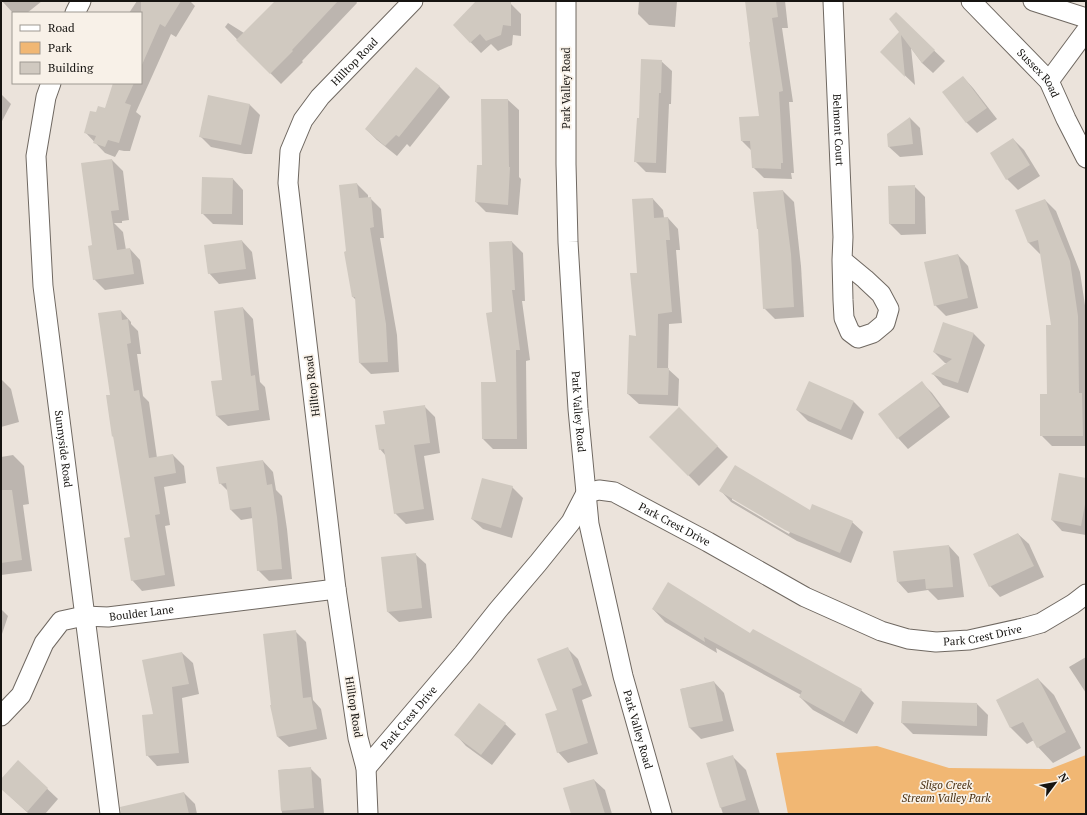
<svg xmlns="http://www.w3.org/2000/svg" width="1087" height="815" font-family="'PT Serif',serif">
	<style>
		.green { fill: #f1b773 }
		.shadow { fill: #0003; fill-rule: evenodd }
		.building { fill: #d0c9c0 }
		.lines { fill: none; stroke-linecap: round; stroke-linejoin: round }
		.street-casing { stroke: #6f6861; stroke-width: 21 }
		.street { stroke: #fff; stroke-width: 19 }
		.labels { text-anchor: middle; stroke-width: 3.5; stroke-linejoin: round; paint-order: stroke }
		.street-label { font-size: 11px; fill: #161411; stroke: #f8f1e8 }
		.park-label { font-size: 11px; font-style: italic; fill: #472e10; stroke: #f8f1e8 }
	</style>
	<rect width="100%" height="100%" fill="#ebe3db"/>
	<polygon class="green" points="877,746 949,768 1050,769 1086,755 1086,814 788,814 776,753"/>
	<g class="shadow">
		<polygon points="2,1 42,1 27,13 13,13"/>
		<polygon points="137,1 190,1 195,6 176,37 171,34 136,112 141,116 130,151 124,151 119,150 115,157 105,153 85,132 97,114 105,110 114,83 141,83 141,13 129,13"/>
		<polygon points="276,1 356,1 357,3 302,61 303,62 281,84 225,27 228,23 244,33"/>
		<polygon points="639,1 677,1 675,27 649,25 638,14"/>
		<polygon points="746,1 785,1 788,28 782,28 793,102 789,102 794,173 791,173 792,179 764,178 753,167 752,151 742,141 760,117"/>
		<polygon points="510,3 521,14 521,36 513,35 512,45 498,51 491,44 481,53 454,25"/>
		<polygon points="896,14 945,61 933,73 922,63 911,48 915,85 892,63 900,32"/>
		<polygon points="661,61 672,71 671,104 669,104 666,173 646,172 635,161 640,119"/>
		<polygon points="963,77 973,88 997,119 977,133 967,123 944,92"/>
		<polygon points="439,86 450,97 410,147 407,144 397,156 377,140 366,129"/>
		<polygon points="1,94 11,104 1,123"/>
		<polygon points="508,100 519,110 519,177 521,179 518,215 486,212 476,202 483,166"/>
		<polygon points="249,104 260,115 252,154 245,154 211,147 200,136"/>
		<polygon points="910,118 920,128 923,155 900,157 889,147"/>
		<polygon points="1013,139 1024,150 1040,176 1018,190 1007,179"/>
		<polygon points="112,160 123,171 129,220 122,221 122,223 114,223 123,232 126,250 130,249 140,260 144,284 105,290 94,279 93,246"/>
		<polygon points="233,179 243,190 243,225 213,224 202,213"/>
		<polygon points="357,184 368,195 368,198 370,198 381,209 384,238 380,238 397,335 399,372 371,374 360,363 357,301 353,297"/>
		<polygon points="914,186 925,197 926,234 901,235 890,224"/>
		<polygon points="783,191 794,202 801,266 804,317 775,319 764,308 759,230"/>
		<polygon points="653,199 663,210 664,218 668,218 678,229 680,250 676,250 682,323 669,324 668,369 679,379 678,406 639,404 628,394 637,337 638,274"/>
		<polygon points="1045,200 1056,211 1080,272 1086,312 1086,446 1052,446 1042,436 1048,395 1052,326 1041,253 1040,254 1029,243 1017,211"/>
		<polygon points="242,241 252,252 256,279 219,284 209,273"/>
		<polygon points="512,242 523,253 525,301 522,301 530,360 526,361 527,449 493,449 483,439 497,383"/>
		<polygon points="958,255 968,266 978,308 946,316 935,305"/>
		<polygon points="243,308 253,319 260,382 265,387 270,420 228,426 217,416 223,381"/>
		<polygon points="121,311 131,322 131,324 138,331 141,354 137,354 143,396 149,402 157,458 173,455 184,466 186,483 164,487 170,525 165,526 175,586 142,591 132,580 132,538 115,438 113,436 111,396"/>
		<polygon points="943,324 974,334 985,345 968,393 943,385 933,374 947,363 945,363 934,352"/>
		<polygon points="1,379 11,389 19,422 1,427"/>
		<polygon points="922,383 932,393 950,417 908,449 898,438"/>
		<polygon points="854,402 864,412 852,440 808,421 797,410"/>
		<polygon points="424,406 435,417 440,453 424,456 434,520 406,524 395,513 386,456 380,449 386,425"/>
		<polygon points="679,408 728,457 699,486 651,437"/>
		<polygon points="13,455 24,466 29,504 23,505 32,571 1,575 1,457"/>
		<polygon points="263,461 273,472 276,490 282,496 287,529 292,579 269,581 258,570 253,518 241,520 231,510 228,491 220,483"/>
		<polygon points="1086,479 1086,535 1062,531 1052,520"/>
		<polygon points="512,487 523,498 512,538 483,529 472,519"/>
		<path d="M721,491L852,522L863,532L851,563L797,541L731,502ZM732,497L790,532L789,534L732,500Z"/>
		<polygon points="1018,534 1029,544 1044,577 1000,597 990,586"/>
		<polygon points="949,546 959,557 964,597 938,600 928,590 908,593 898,582"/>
		<polygon points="415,554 426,564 432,618 399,622 388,612"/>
		<polygon points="1,609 8,616 1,637"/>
		<polygon points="653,609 751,635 861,690 874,703 857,734 813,710 800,697 801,695 716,648 717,653 665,622"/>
		<polygon points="295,631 306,642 313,700 321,709 327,739 289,747 278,737"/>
		<polygon points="567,648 578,659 592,696 582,700 598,754 568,763 558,752 558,711"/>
		<polygon points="182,653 193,663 199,694 182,698 189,763 157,766 147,755 154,715"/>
		<polygon points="1086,657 1086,693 1069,667"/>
		<polygon points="1038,679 1054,695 1081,748 1053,763 1038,747 1034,740 1027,744 1011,728 997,701"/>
		<polygon points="714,682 724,693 734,731 701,739 690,728 681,689"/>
		<polygon points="903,702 977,704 988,715 987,736 913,734 902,723"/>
		<polygon points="505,724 516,734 492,765 466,746 456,735"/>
		<polygon points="732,756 746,770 760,814 723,814 707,764"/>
		<polygon points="18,761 58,799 45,814 29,814 1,788 1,781"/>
		<polygon points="310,768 321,779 324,814 282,814 279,770"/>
		<polygon points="594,780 605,790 612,814 572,814"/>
		<polygon points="184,793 195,804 197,814 157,814"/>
	</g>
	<g class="building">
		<polygon points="141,1 181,1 165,27 160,24 141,67"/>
		<polygon points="275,1 338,1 292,50 293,51 270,74 236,40"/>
		<polygon points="476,1 511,2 511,26 503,25 501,35 486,41 480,34 470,43 453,25"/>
		<polygon points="745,1 776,1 778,17 772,18 783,91 779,92 783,163 781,163 781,169 752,168 750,141 741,141 739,117 759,116 749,42 750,42"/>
		<polygon points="896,12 935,50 922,63 901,35 905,77 880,52 899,32 889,19"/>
		<polygon points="641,59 662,60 661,93 659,93 656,163 634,162 637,118 639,118"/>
		<polygon points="416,67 440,86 399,137 396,135 385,146 365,129"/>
		<polygon points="963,76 987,108 966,123 942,92"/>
		<polygon points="113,83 134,83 125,103 131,105 119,143 108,140 105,147 93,143 96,136 84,133 90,111 96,112 98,106 105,108"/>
		<polygon points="208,95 250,104 241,145 199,137"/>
		<polygon points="481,99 508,99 509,167 510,167 508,205 475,202 477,165 482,165"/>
		<polygon points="910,117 913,144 888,147 887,134"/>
		<polygon points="1013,138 1030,165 1006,180 990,153"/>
		<polygon points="112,159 119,210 111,211 117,250 130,248 134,274 93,280 88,246 92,245 81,163"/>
		<polygon points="202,177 233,178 232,214 201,214"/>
		<polygon points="357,183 359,198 371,197 374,227 370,228 386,324 388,362 359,363 355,297 352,297 344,252 346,251 339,185"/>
		<polygon points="915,185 915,224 889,224 888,186"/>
		<polygon points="783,190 791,254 794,307 763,309 758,229 757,229 753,192"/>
		<polygon points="653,198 654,218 668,217 670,240 666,240 672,312 658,314 657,368 669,368 668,395 627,394 629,335 636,336 630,273 637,273 632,199"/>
		<polygon points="1045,199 1070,261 1078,316 1079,393 1082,393 1083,436 1040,436 1040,394 1047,394 1046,325 1051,325 1038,240 1028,243 1015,210"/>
		<polygon points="242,240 246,269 208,274 204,245"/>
		<polygon points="512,241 515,290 512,290 520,350 516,350 517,439 482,439 481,382 496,382 486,313 492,312 489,242"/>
		<polygon points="958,254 968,298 934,306 924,262"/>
		<polygon points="243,307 251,376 255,375 259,410 216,416 211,381 222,380 214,311"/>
		<polygon points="121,310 122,320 128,319 131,343 127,344 134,391 139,390 149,458 173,454 176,473 154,477 160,514 155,515 165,575 131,581 124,538 130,537 113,436 112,437 106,395 110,395 98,313"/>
		<polygon points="943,322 974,333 958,383 931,374 952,359 933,352"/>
		<polygon points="809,381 854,401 841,430 796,410"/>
		<polygon points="922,381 940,406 897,439 878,414"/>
		<polygon points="425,405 430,443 414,445 424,509 394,514 384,449 379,450 375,425 385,424 383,411"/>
		<polygon points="679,407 718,446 688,476 649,437"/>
		<polygon points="263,460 267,485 272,484 277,517 282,569 257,571 251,507 230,510 226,483 219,484 216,467"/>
		<polygon points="735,465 810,510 812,504 853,521 840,553 785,530 719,491"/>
		<polygon points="1059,473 1086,478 1086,499 1081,526 1051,520"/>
		<polygon points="482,478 513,486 501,528 471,519"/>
		<polygon points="1,490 12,490 22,560 1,563"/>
		<polygon points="1018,533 1034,566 989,587 973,554"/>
		<polygon points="949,545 953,587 926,589 925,579 897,582 893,551"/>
		<polygon points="416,553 422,608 387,612 381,557"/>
		<polygon points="668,582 750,633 753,629 862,689 844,722 799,697 802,691 704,637 705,642 652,609"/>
		<polygon points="296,630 303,698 311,697 317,729 277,737 270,705 271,705 263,634"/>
		<polygon points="568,647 582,685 572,689 588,743 557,753 545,714 557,710 537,659"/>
		<polygon points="182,652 189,684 172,687 179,753 146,756 142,715 153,714 142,660"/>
		<polygon points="1038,678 1066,732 1037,748 1023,722 1010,728 996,700"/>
		<polygon points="714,681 723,721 689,728 680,689"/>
		<polygon points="902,701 977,703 977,726 901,723"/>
		<polygon points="479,703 506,723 481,755 454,735"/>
		<polygon points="733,755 746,800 720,808 706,763"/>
		<polygon points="18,760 48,788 27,812 1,789 1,779"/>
		<polygon points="311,767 314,808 281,811 278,770"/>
		<polygon points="594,779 605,814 571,814 563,788"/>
		<polygon points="184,792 189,814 121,814 120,807"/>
	</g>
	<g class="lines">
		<defs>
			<g id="street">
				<path id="s1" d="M566,1V164L568,242L578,409L589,524L623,676L662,814"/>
				<path id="s2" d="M833,1L843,237L842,260L843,300L844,318L850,332L858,338L873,333L885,323L889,309L881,294L865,279L842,260"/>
				<path id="s3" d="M971,1L1049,81L1066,119L1086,158"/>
				<polyline points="1033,1 1086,18"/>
				<polyline points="75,13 81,1"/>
				<polyline points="1049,81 1086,31"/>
				<path id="s4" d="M51,83L46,97L36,156L43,286L110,814"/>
				<path id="s5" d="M1,716L21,695L44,643L61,621L84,616L108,617L336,589"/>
				<path id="s6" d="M366,768L463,654L498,610L538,563L571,522L586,493L599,490L614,492L708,542L805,597L881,631L908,639L936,642L969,640L1023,628L1041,623L1073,604L1086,594"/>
				<path id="s7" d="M368,814L366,768L358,738L336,589L288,183L290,151L303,120L320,97L413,1"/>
			</g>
		</defs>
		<use href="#street" class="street-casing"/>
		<use href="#street" class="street"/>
	</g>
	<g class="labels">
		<g class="street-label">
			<text dy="4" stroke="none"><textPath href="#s7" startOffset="780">Hilltop Road</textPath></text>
			<text dy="4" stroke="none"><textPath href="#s3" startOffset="99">Sussex Road</textPath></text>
			<text transform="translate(566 88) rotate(-90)" y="4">Park Valley Road</text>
			<text dy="4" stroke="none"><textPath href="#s2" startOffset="129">Belmont Court</textPath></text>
			<text transform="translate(312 386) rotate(-97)" y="4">Hilltop Road</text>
			<text dy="4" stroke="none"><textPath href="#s1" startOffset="411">Park Valley Road</textPath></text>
			<text dy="4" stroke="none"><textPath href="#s4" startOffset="369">Sunnyside Road</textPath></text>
			<text dy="4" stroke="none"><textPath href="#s6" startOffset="450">Park Crest Drive</textPath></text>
			<text dy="4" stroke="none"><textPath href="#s5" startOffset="195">Boulder Lane</textPath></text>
			<text dy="4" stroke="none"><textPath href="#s6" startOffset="786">Park Crest Drive</textPath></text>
			<text transform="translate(354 707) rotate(81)" y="4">Hilltop Road</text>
			<text dy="4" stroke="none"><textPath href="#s6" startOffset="66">Park Crest Drive</textPath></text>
			<text dy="4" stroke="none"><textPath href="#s1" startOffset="735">Park Valley Road</textPath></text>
		</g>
		<g class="park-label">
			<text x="946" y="789">Sligo Creek<tspan x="946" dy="13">Stream Valley Park</tspan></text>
		</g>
	</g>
	<rect width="1087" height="815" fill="none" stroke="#161411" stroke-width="4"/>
	<rect x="12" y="12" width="130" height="72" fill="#f8f1e8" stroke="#9e9992"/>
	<rect x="20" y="25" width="20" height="6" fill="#ffffff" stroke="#9e9992"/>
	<text x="48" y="32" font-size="12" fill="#161411">Road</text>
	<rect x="20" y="42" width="20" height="12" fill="#f1b773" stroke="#9e9992"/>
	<text x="48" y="52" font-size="12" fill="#161411">Park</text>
	<rect x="20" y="62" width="20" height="12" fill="#d0c9c0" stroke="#9e9992"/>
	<text x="48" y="72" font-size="12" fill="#161411">Building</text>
	<g transform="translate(1055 783) rotate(58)" stroke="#f8f1e8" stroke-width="3" paint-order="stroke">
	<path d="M0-3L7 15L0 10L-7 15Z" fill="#161411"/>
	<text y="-6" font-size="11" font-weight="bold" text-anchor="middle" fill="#161411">N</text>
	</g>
</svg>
